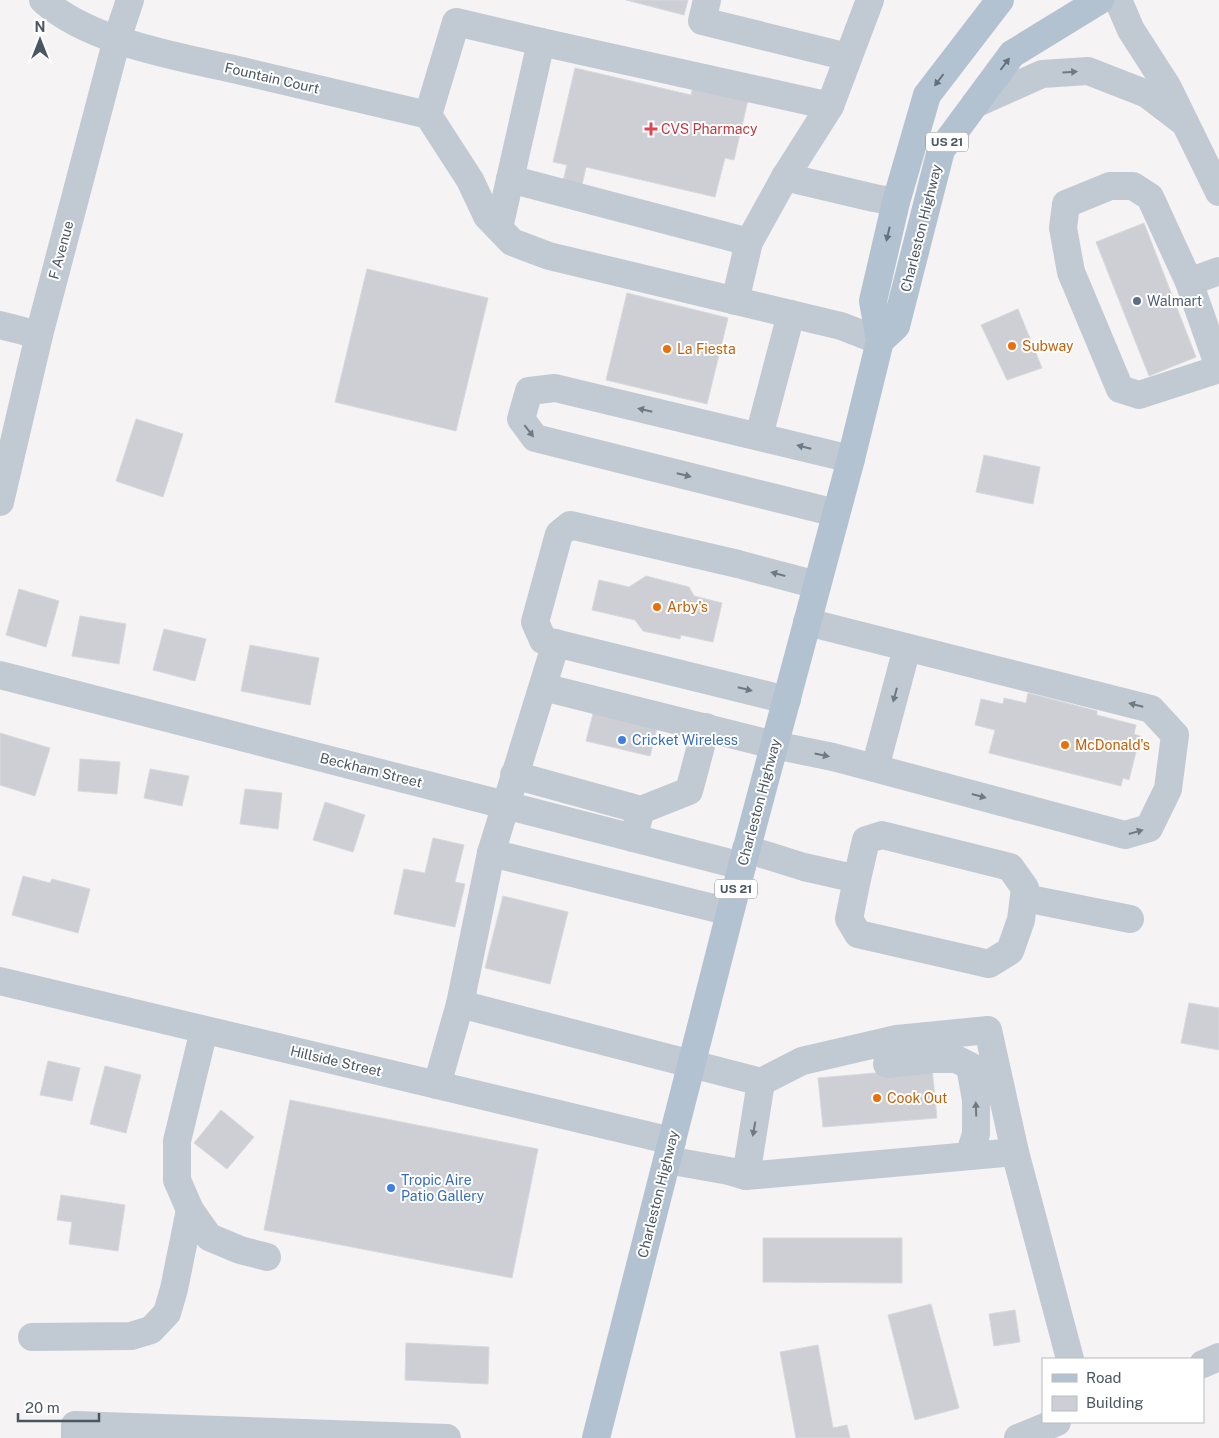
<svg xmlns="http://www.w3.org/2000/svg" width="1219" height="1438" font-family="'Public Sans',sans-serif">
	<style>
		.building { fill: #cdcfd5; stroke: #d7d9de }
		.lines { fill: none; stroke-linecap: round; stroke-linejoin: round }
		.minor { stroke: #c1cad2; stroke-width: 28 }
		.major { stroke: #b3c2d1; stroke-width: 28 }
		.oneway { fill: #64717d }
		.oneway2 { fill: #6e7983 }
		.health-dot { fill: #e0444e; stroke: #fff; stroke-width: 2 }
		.service-dot { fill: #5c6f8a; stroke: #fff; stroke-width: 2 }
		.food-dot { fill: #e8710a; stroke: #fff; stroke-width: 2 }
		.shop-dot { fill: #3f7fe0; stroke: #fff; stroke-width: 2 }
		.labels { text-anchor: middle; stroke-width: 4; stroke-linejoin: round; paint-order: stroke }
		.shield { fill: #fff; stroke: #808990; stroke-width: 1 }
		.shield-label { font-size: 12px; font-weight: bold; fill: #4a5661 }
		.street-label { font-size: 14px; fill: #4a5661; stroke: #fff }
		.health-label { font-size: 14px; fill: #be3a42; stroke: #fff; text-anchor: start }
		.service-label { font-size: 14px; fill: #4e5e75; stroke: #fff; text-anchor: start }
		.food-label { font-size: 14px; fill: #c56008; stroke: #fff; text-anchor: start }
		.shop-label { font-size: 14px; fill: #366cbe; stroke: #fff; text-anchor: start }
	</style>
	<rect width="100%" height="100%" fill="#f5f3f3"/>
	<g class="building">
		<polygon points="626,0 688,0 684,15"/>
		<polygon points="575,68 691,95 693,87 748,100 734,160 725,158 715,197 586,167 582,185 563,181 567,165 553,162"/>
		<polygon points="1144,223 1196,357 1149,376 1096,242"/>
		<polygon points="367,269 488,298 456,431 335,402"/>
		<polygon points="627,293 728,318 707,404 606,380"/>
		<polygon points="1018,309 1042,368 1007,380 981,325"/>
		<polygon points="136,419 183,434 163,497 116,481"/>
		<polygon points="984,455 1040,467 1033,504 976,492"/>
		<polygon points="646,576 689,587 694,596 722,603 713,642 681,635 680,639 643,631 635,620 592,610 599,580 629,587"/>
		<polygon points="19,589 59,601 46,647 6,635"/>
		<polygon points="80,616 126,624 119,664 72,656"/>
		<polygon points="164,629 206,639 195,681 153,670"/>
		<polygon points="250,645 319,658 310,705 241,691"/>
		<polygon points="1028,693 1097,711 1097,715 1136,725 1134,734 1140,736 1129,780 1123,778 1121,786 989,753 995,730 975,725 981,699 1003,704 1004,698 1026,703"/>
		<polygon points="595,706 659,720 650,756 586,741"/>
		<polygon points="0,733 50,748 35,796 0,785"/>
		<polygon points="80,759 120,762 117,794 78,791"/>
		<polygon points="150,769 189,776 182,806 144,798"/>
		<polygon points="245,789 282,793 278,829 240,824"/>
		<polygon points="325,802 365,815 353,852 313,840"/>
		<polygon points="433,838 464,845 455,882 465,884 455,927 394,914 404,869 425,873"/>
		<polygon points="23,876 50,883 52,879 90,889 78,933 12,915"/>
		<polygon points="503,896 568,912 550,984 485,968"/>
		<polygon points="1189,1003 1219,1008 1219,1050 1181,1043"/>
		<polygon points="48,1061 80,1068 72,1101 40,1095"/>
		<polygon points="105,1066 141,1075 126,1133 90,1124"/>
		<polygon points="932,1068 937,1118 823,1127 818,1078"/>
		<polygon points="290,1100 538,1149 512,1278 264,1230"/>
		<polygon points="221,1110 254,1137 227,1169 194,1143"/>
		<polygon points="61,1195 125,1205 118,1251 69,1244 72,1222 57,1220"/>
		<polygon points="763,1238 902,1238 902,1283 763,1282"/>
		<polygon points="931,1304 959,1408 915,1420 888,1315"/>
		<polygon points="1015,1310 1020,1342 994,1346 989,1314"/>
		<polygon points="406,1343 489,1347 488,1384 405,1380"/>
		<polygon points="818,1345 833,1428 847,1425 850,1438 796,1438 780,1352"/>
	</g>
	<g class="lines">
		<g class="minor">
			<path d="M43,0C91,43 181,57 242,71C304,86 366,100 428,115"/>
			<polyline points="707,0 702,21 848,57"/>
			<polyline points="1118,0 1131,30 1167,86 1219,192"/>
			<polyline points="975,104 1042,74 1088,71 1147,94 1185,123"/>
			<polyline points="428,115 470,180 487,216 512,242 549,256 841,326 880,341"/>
			<polyline points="428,115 456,22 541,42"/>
			<polyline points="785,177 874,198 896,202"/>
			<polyline points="510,179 749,242"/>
			<polyline points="499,228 541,42 830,106"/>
			<polyline points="1189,282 1219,271"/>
			<polyline points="735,301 749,242 785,177 830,106 870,0"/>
			<polyline points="0,325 39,335"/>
			<polyline points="1219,367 1189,282 1150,197 1133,186 1110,186 1066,204 1063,228 1071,272 1120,389 1139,395 1219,369"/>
			<polyline points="759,436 791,314"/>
			<polyline points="0,502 39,335 117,39 130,0"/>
			<polyline points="836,513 535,438 521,419 529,391 555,388 851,459"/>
			<polyline points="556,643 491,853 730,912"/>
			<polyline points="0,675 742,866"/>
			<polyline points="543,687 774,745 833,757 1125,835 1149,828 1168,789 1175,735 1151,709 807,622"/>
			<polyline points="787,700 543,640 535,622 559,534 570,525 738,564 817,585"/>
			<polyline points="875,768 907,648"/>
			<polyline points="514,775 641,810"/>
			<polyline points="633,838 641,810 689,791 706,727"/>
			<polyline points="746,849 804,867 857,879 849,919 858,934 989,964 1010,951 1021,920 1025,888 1010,867 882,835 866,840 857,879"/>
			<polyline points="1025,898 1130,919"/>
			<polyline points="0,981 672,1141"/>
			<polyline points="460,1004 761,1082 802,1061 897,1039 988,1030 1015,1152 746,1176 729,1171 667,1160"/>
			<polyline points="204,1030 177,1141 177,1180 190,1210 209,1237 240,1250 267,1257"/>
			<polyline points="887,1064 932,1059 956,1059 970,1066 976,1100 976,1134 969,1156"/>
			<polyline points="437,1085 460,1004 491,853"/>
			<polyline points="1015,1152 1070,1359"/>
			<polyline points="746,1176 761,1082"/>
			<polyline points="32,1337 131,1336 151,1330 167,1313 174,1289 190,1210"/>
			<polyline points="1203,1364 1219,1357"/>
			<polyline points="75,1438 75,1425 447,1438"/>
			<polyline points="1018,1438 1057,1422"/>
		</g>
		<g class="major">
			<polyline points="880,341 896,326 941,150 1012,54 1100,0"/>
			<polyline points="596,1438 742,866 851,459 880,341 873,301 896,202 927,95 1000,0"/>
		</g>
	</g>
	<defs><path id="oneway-solid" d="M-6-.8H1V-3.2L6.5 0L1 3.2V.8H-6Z" transform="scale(1.25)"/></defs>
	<g class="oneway">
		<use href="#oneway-solid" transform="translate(1005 64) rotate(-53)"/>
		<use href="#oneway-solid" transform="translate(939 80) rotate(127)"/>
		<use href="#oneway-solid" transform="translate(888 234) rotate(103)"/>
	</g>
	<g class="oneway2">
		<use href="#oneway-solid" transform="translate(1070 72) rotate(-3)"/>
		<use href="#oneway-solid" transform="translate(645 410) rotate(-167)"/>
		<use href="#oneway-solid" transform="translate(529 431) rotate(52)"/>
		<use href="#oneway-solid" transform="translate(804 447) rotate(-166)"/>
		<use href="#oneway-solid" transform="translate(684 475) rotate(14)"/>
		<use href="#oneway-solid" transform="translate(778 574) rotate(-165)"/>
		<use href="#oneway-solid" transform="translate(745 689) rotate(14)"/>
		<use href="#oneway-solid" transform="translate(895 695) rotate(105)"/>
		<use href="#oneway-solid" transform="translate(1136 705) rotate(-166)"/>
		<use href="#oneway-solid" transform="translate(822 755) rotate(12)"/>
		<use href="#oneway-solid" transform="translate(979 796) rotate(15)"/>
		<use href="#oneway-solid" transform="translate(1136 832) rotate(-16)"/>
		<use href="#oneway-solid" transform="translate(976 1109) rotate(-92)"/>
		<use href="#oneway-solid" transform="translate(754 1129) rotate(100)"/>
	</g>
	<path class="health-dot" d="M648.5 121.5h5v5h5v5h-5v5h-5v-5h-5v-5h5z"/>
	<circle class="service-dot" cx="1137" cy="301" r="5"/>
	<g class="food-dot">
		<circle cx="1012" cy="346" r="5"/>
		<circle cx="667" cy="349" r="5"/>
		<circle cx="657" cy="607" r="5"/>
		<circle cx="1065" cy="745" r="5"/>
		<circle cx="877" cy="1098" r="5"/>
	</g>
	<g class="shop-dot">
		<circle cx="622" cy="740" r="5"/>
		<circle cx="391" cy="1188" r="5"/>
	</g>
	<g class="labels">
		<g class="shield">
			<rect x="926" y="132.5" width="42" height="19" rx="4"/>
			<rect x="715" y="879.5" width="42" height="19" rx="4"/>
		</g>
		<g class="shield-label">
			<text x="947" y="146">US 21</text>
			<text x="736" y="893">US 21</text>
		</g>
		<g class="street-label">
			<text transform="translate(272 78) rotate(13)" y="5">Fountain Court</text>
			<text transform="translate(921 228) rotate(-76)" y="5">Charleston Highway</text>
			<text transform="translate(61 250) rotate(-75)" y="5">F Avenue</text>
			<text transform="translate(371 770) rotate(14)" y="5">Beckham Street</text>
			<text transform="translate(759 802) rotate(-75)" y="5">Charleston Highway</text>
			<text transform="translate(336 1061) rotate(13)" y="5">Hillside Street</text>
			<text transform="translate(658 1194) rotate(-76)" y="5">Charleston Highway</text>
		</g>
		<g class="health-label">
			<text x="661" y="134">CVS Pharmacy</text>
		</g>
		<g class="service-label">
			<text x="1147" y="306">Walmart</text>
		</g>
		<g class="food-label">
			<text x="1022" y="351">Subway</text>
			<text x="677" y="354">La Fiesta</text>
			<text x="667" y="612">Arby's</text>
			<text x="1075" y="750">McDonald's</text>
			<text x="887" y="1103">Cook Out</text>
		</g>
		<g class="shop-label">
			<text x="632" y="745">Cricket Wireless</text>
			<text x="401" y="1185">Tropic Aire<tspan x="401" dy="16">Patio Gallery</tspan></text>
		</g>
	</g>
	<rect x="1042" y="1358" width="162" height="65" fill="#ffffff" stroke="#b7bbc0"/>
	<rect x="1052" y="1374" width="25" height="8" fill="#b3c2d1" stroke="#b7bbc0"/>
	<text x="1086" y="1383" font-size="15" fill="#4a5661">Road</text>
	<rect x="1052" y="1396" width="25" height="15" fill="#cdcfd5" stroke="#b7bbc0"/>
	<text x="1086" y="1408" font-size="15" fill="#4a5661">Building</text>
	<g transform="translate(40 40)" stroke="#ffffff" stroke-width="4" paint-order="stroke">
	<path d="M0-4L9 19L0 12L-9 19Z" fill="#4a5661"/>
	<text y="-8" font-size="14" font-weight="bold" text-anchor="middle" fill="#4a5661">N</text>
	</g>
	<path d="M18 1413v8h81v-8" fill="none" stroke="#4a5661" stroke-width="2.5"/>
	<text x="25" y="1413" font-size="15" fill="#4a5661" stroke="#ffffff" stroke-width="4" paint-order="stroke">20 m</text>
</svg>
